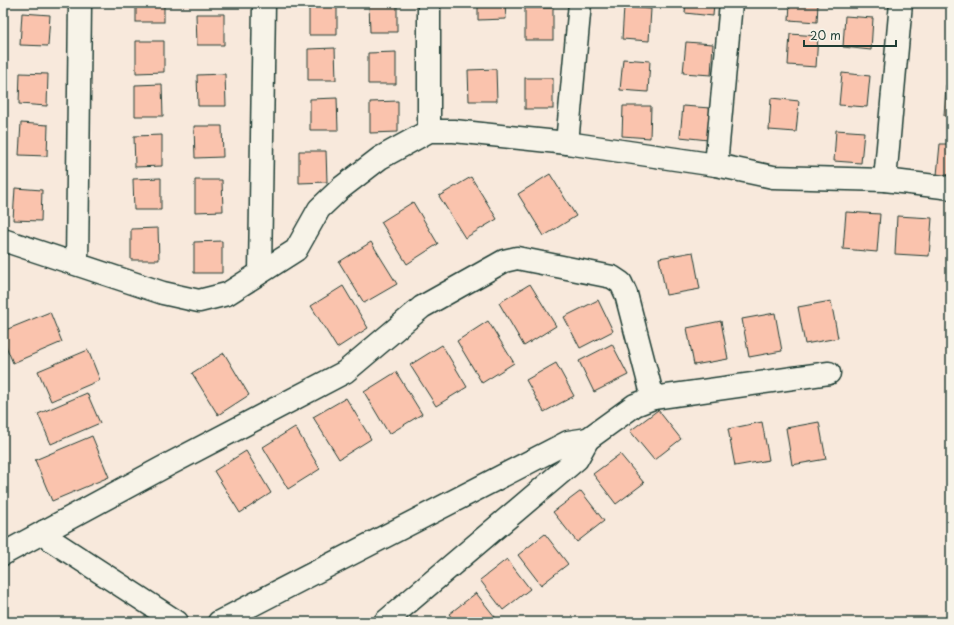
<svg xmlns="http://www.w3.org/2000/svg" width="954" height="625" font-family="'Playpen Sans',sans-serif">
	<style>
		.building { fill: #fac3ad; stroke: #1f3d34 }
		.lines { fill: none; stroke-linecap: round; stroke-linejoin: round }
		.street-casing { stroke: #1f3d34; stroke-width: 25 }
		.street { stroke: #f7f3e8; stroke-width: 22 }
	</style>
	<rect width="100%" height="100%" fill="#f8e9dc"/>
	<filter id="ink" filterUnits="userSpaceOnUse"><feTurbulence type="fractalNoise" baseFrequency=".025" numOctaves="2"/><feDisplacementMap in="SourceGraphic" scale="8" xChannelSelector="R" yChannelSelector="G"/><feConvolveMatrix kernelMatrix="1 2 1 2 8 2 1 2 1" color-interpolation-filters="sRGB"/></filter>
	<g filter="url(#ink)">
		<g class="building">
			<rect x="136" y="3" width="28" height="19"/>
			<polygon points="337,3 337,35 309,35 309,4"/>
			<polygon points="369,3 397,3 397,32 370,32"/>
			<polygon points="478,3 505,3 506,19 478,20"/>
			<polygon points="686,3 714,3 713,16 685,13"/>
			<polygon points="790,3 818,3 817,22 789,20"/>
			<polygon points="624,7 651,9 649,41 622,39"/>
			<rect x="525" y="8" width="28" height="32"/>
			<polygon points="22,13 50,15 48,46 20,45"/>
			<polygon points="196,14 224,14 224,45 197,45"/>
			<polygon points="845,16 873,18 871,50 843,47"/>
			<polygon points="951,32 951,64 948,64"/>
			<polygon points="790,34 818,36 816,67 788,65"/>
			<polygon points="136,41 164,41 164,72 136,73"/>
			<polygon points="686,42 713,44 711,75 683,73"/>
			<polygon points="335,48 336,80 308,80 308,49"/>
			<polygon points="396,52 396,84 368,84 368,53"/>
			<polygon points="623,59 650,61 648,92 620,90"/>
			<polygon points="496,69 497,101 469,101 468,70"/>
			<polygon points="20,73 48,74 47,106 19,104"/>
			<polygon points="842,73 870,76 867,107 839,105"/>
			<polygon points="225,74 226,106 198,106 197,75"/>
			<rect x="525" y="78" width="28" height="31"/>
			<polygon points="162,84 163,116 135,116 135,85"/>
			<polygon points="946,85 951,85 951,117 944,116"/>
			<polygon points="337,98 338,130 310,130 310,99"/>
			<polygon points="771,98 799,101 796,132 769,130"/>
			<polygon points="398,101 398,132 370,133 370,102"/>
			<polygon points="623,106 651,106 650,138 622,136"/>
			<polygon points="683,106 710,108 708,140 680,137"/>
			<polygon points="21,123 48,125 47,156 19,155"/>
			<polygon points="194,126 222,126 223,157 195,158"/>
			<polygon points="836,130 864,132 861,163 834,161"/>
			<polygon points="162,135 162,166 135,167 134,136"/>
			<polygon points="940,144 951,144 951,176 937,175"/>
			<polygon points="299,151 326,151 327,182 299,183"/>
			<polygon points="550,174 576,216 544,236 518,194"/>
			<polygon points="471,177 497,219 465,238 439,196"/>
			<polygon points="161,178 161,210 134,210 133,179"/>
			<polygon points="195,180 222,180 223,211 195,212"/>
			<polygon points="15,188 42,190 41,221 13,220"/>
			<polygon points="413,202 438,244 407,264 381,222"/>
			<polygon points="846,212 880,214 877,252 843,249"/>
			<polygon points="897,216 932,218 929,256 895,254"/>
			<polygon points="158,228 159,260 131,260 131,229"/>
			<polygon points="222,241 222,273 194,273 194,242"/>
			<polygon points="371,242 397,284 364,303 339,262"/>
			<polygon points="693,252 700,289 666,295 659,258"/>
			<polygon points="530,284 556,326 524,346 499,303"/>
			<polygon points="343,286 368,328 337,348 311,306"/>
			<polygon points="598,300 613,331 580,348 564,317"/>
			<polygon points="831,301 838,338 805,344 798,307"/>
			<polygon points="50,312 62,342 13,363 3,339 3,331"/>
			<polygon points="775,313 782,351 749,357 742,319"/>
			<polygon points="488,321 514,363 482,383 457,341"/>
			<polygon points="721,321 728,359 694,365 687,328"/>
			<polygon points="612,344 628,375 594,392 579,361"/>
			<polygon points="442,345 467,387 436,406 410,365"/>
			<polygon points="88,350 100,380 51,401 38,371"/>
			<polygon points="224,353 249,395 218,415 192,373"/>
			<polygon points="556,363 574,396 544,412 526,380"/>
			<polygon points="396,372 422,414 389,434 364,392"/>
			<polygon points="87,393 100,423 51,444 38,414"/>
			<polygon points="346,398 371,439 339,459 313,417"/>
			<polygon points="658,410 681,439 654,460 630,431"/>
			<polygon points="762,422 769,460 735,466 728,429"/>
			<polygon points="819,422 826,459 792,465 786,428"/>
			<polygon points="295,427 320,469 288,489 263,447"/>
			<polygon points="92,436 109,477 52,501 35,460"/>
			<polygon points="246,451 271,493 240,513 214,471"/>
			<polygon points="620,454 644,483 616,504 593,474"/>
			<polygon points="581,491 604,521 577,542 553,512"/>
			<polygon points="545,534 568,564 541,585 518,555"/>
			<polygon points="507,559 530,589 503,610 480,580"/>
			<polygon points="476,593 499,622 455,622 449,614"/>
		</g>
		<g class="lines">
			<defs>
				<g id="street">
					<polyline points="429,131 429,3"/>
					<polyline points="567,143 580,3"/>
					<polyline points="716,165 731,3"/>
					<polyline points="885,180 901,3"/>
					<polyline points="3,240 163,293 199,301 227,294 296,250 319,209 341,188 380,158 429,131 454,131 567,143 716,165 773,177 885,180 951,188"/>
					<polyline points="77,264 80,3"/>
					<polyline points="260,272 264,3"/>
					<polyline points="588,439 635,405 653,398 829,373"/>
					<polyline points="45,531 51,540 177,622"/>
					<polyline points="3,554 162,468 345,372 422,307 504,261 517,258 612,277 621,283 626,294 653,398"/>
					<polyline points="219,622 568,442 588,439 577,459 385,622"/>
				</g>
			</defs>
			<use href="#street" class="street-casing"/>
			<use href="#street" class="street"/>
		</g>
	</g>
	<rect width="954" height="625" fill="none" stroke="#f7f3e8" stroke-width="16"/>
	<rect x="8" y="8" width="938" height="609" fill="none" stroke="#1f3d34" stroke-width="1.5" filter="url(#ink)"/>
	<path d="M804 40v6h92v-6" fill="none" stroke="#1f3d34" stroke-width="2"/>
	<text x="810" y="40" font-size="12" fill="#1f3d34" stroke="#f7f3e8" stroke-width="3" paint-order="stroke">20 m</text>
</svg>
